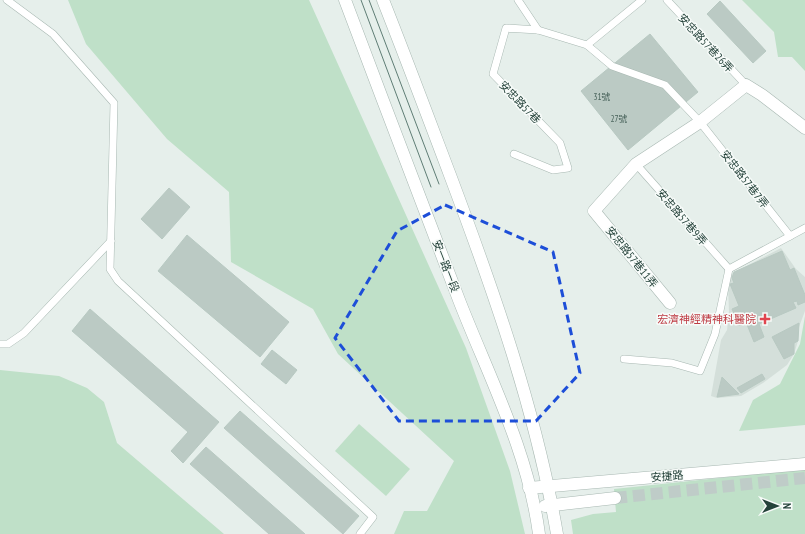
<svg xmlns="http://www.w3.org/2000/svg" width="805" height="534" font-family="'PT Sans Narrow','Noto Sans TC',sans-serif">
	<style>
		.built { fill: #d4dfda }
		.green { fill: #bfe0c8 }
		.building { fill: #bbcac4; stroke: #b8c9c2 }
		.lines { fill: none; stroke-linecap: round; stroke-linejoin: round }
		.tertiary-tunnel { stroke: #bfccc8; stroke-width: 12; stroke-dasharray: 12 6; stroke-linecap: butt }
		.service-casing { stroke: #a8b8b2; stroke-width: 8 }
		.minor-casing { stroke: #a8b8b2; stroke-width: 13 }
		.tertiary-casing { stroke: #a8b8b2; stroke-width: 13 }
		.service { stroke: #fff; stroke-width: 7 }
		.minor { stroke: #fff; stroke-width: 12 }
		.tertiary { stroke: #fff; stroke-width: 12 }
		.tram { stroke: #5f7d75; stroke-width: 1 }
		.marked { fill: none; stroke: #1d4ed8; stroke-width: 3; stroke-dasharray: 8 5; stroke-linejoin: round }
		.health-dot { fill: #e0444e; stroke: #f7fbf9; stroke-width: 1.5 }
		.labels { text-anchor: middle; stroke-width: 3; stroke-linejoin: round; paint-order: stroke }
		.number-label { font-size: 9px; fill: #4a645c }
		.street-label { font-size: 11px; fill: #24423a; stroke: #f7fbf9 }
		.health-label { font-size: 11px; fill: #be3a42; stroke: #f7fbf9; text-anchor: end }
	</style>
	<rect width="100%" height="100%" fill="#e6efeb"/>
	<polygon class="built" points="781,248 796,269 805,277 805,311 799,327 798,341 794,354 787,365 763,383 741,396 717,398 711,396 721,340 727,330 729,312 728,286 731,274"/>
	<g class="green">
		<polygon points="68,0 309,0 466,348 510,471 525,534 394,534 404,511 427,511 454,461 338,354 313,309 231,262 229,192 167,139 86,44"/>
		<polygon points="742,0 805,0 805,71 792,57 778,57 774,32"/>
		<polygon points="805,316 805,425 739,431 753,400 780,384 800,344"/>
		<polygon points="0,370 59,376 87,388 104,402 117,443 224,534 0,534"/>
		<polygon points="359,424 410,469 386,496 335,451"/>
		<polygon points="805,469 805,534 573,534 571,520 593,514 616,512 614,489"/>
	</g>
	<g class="building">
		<polygon points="720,1 766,51 753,63 707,14"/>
		<polygon points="650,34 698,92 628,150 581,91"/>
		<polygon points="169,188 190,207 162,239 141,219"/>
		<polygon points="187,235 289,322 260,357 158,271"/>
		<polygon points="782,251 790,270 794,268 805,295 805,302 798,305 797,301 793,302 796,308 759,324 764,337 754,342 746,322 739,325 732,309 739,306 730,284 734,283 732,278 734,272"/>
		<polygon points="90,309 219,422 183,463 171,451 188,432 72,331"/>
		<polygon points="799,323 798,341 794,343 794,354 784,359 772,337"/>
		<polygon points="272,350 297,370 286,384 261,364"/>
		<polygon points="762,374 765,379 741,393 737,388"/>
		<polygon points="722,377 739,394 717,397"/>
		<polygon points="240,411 359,516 343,534 224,428"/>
		<polygon points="206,447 305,534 269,534 190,464"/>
	</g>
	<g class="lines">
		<polyline class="tertiary-tunnel" points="615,498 805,478"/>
		<defs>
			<g id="service">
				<polyline points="7,0 53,34 114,103 110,269 118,281 373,517 360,534"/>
				<polyline points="518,0 538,30"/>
				<polyline points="667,0 746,85"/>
				<polyline points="587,45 642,0"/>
				<polyline points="514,154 553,170 568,168 560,143 493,74 506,28 538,30 587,45 612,66 665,85 700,122 790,236"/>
				<polyline points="636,164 729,269"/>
				<polyline points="0,344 8,344 24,333 111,241"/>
				<polyline points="624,359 672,363 700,371 715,334 729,269 805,228"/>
			</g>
			<polyline id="minor" points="670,303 594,211 636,164 700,122 746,85 762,95 805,128"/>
			<g id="tertiary">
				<path d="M345,0C383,100 420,200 459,300C489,377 528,451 539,534"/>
				<path d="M383,0C406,58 428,117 450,175C494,292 536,411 557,534"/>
				<polyline points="529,488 805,464"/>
				<polyline points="545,506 615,498"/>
			</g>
		</defs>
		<use href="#service" class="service-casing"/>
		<use href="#minor" class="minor-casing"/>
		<use href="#tertiary" class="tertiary-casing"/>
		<use href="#service" class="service"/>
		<use href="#minor" class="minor"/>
		<use href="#tertiary" class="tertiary"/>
		<g class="tram">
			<polyline points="361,0 431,187"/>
			<polyline points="369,0 439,184"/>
		</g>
	</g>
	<path class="marked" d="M445,205L553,252L580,373L536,421H399L335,338L397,231Z"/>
	<path class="health-dot" d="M763 313h4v4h4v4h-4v4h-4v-4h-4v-4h4z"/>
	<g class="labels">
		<g class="number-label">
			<text x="602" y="100">31號</text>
			<text x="619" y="122">27號</text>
		</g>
		<g class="street-label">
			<text transform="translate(706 43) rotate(47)" y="4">安忠路57巷26弄</text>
			<text transform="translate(520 102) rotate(46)" y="4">安忠路57巷</text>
			<text transform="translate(745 179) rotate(52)" y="4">安忠路57巷7弄</text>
			<text transform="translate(682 217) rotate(49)" y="4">安忠路57巷9弄</text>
			<text transform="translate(632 257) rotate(51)" y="4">安忠路57巷11弄</text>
			<text transform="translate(446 266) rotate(69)" y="4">安一路一段</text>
			<text transform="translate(667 476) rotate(-5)" y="4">安捷路</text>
		</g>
		<g class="health-label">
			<text x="756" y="323">宏濟神經精神科醫院</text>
		</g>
	</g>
	<g transform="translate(777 506) rotate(90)" stroke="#f7fbf9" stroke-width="3" paint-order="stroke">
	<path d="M0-3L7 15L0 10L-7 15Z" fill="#24423a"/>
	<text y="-6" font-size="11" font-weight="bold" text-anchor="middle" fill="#24423a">N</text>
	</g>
</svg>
